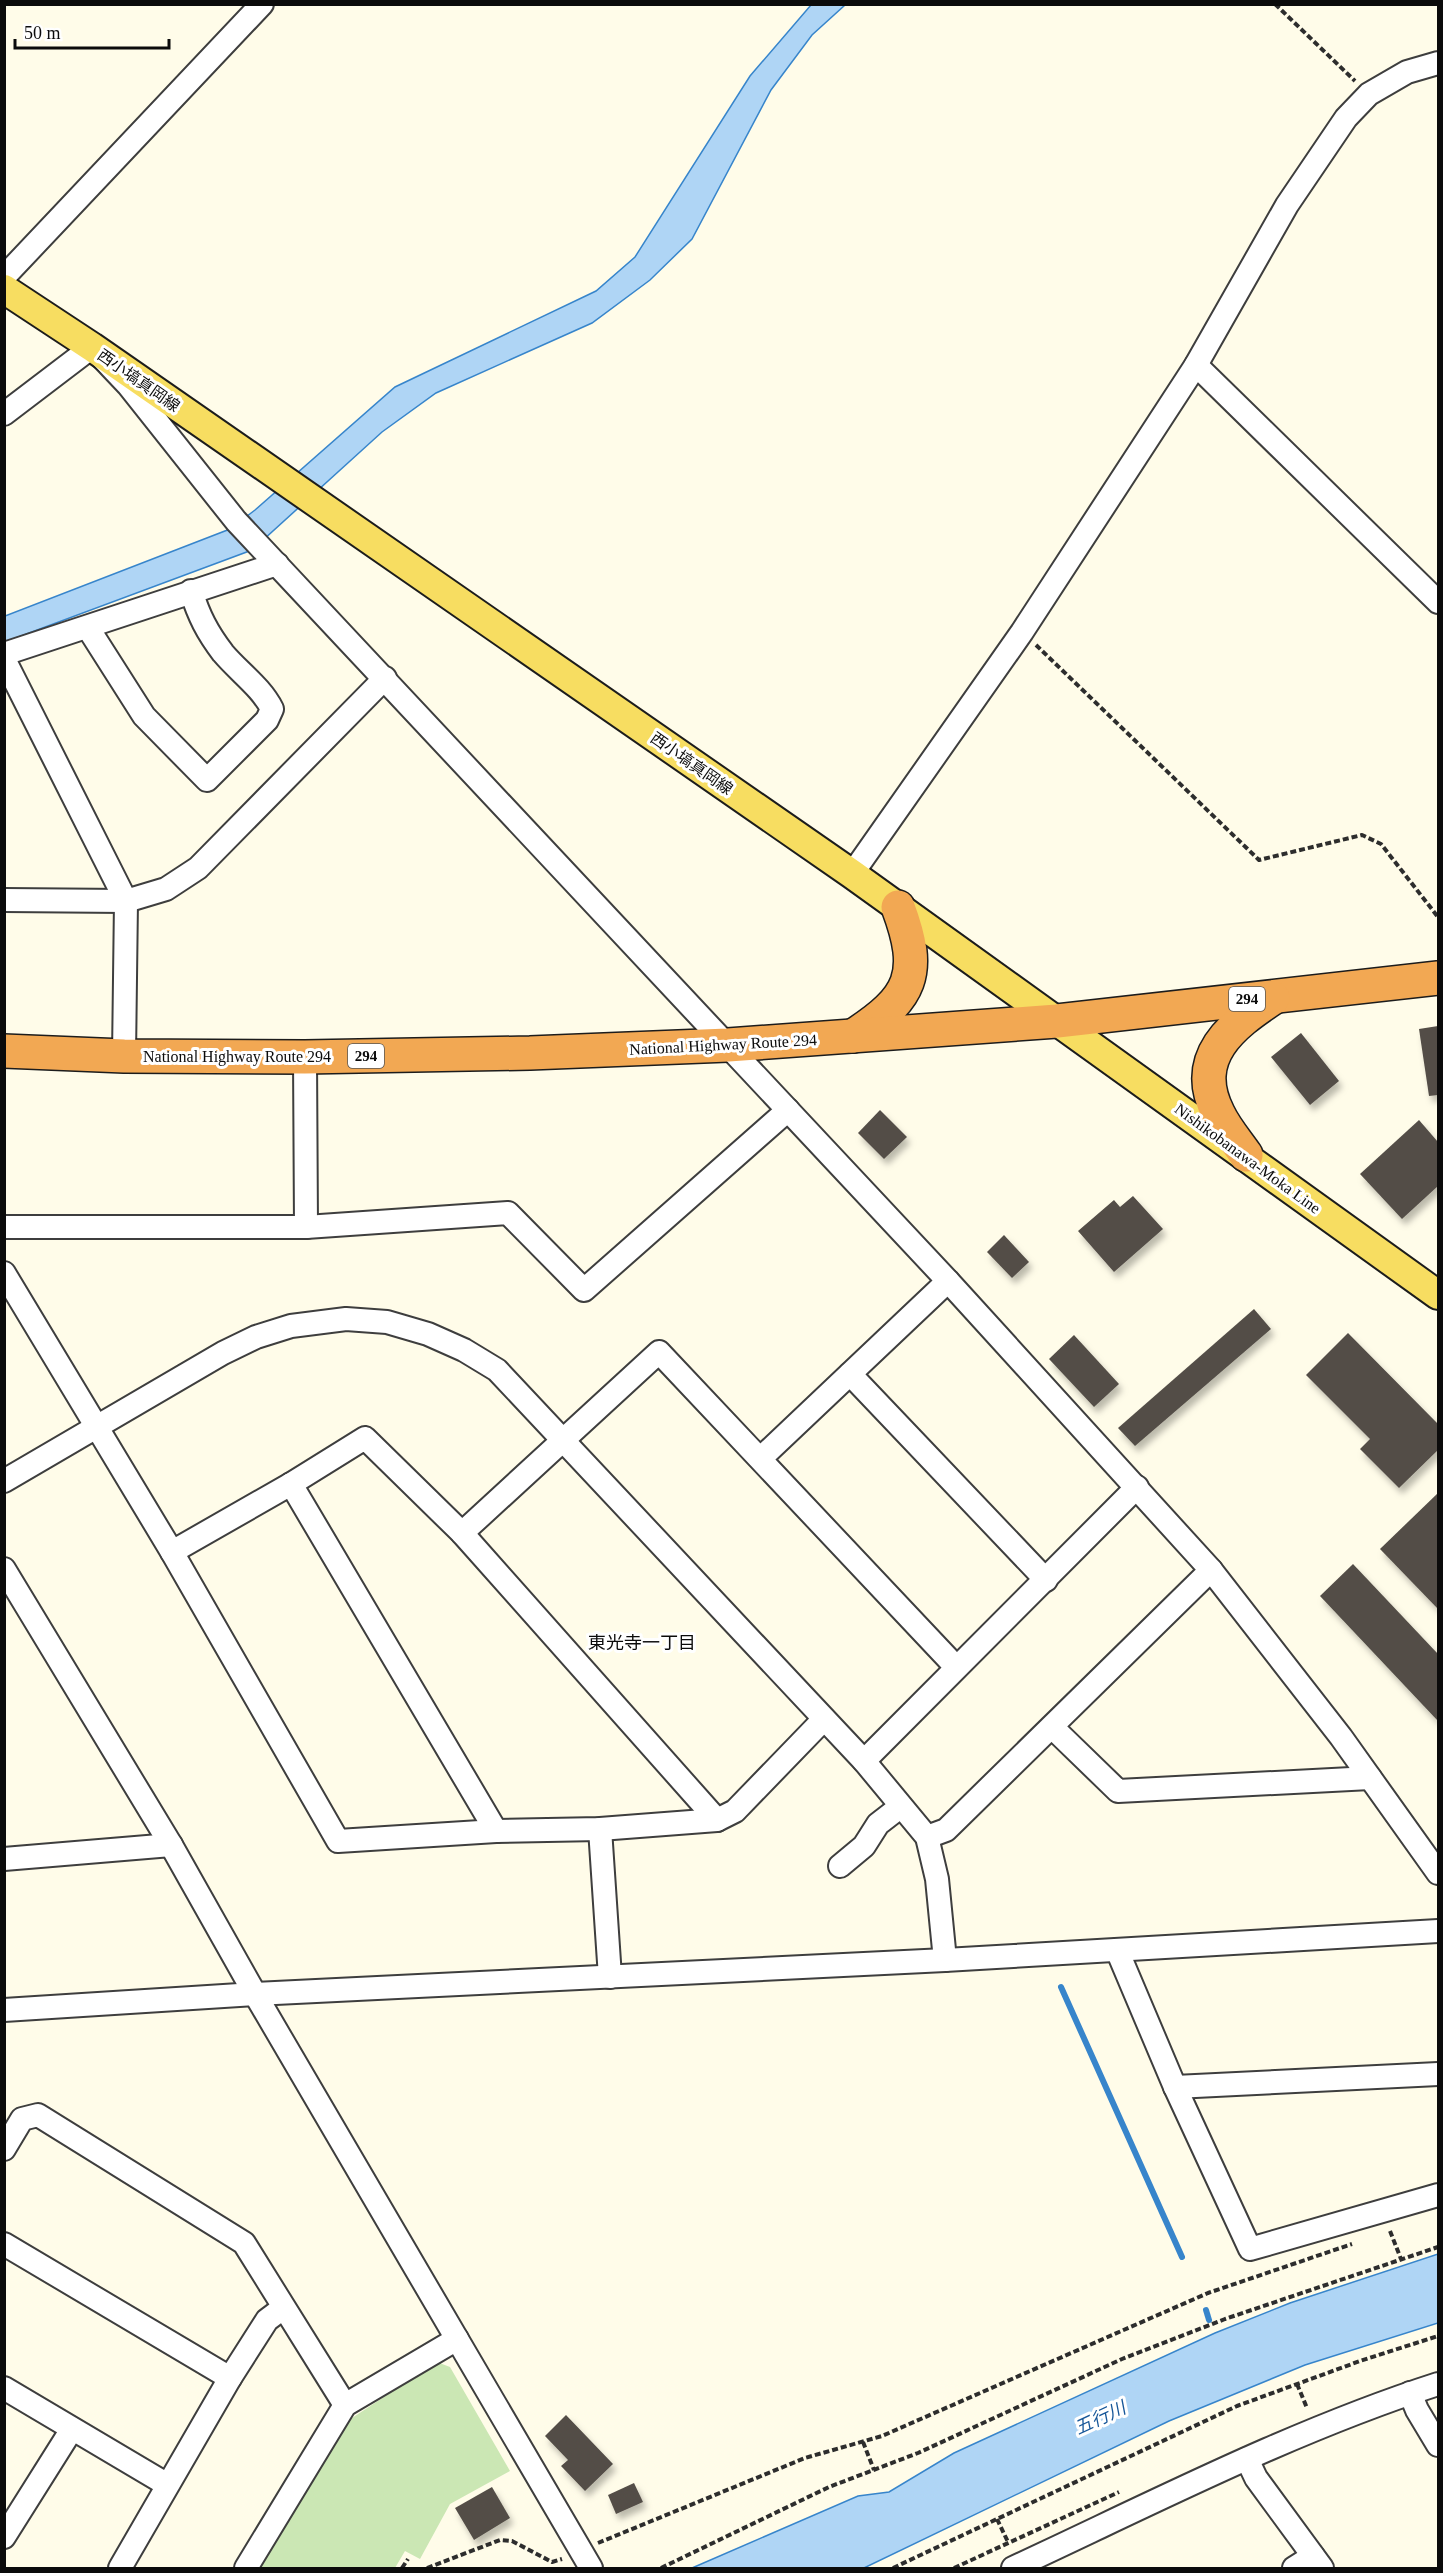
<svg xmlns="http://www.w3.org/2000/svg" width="1443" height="2573" font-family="'Times New Roman','Noto Sans JP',serif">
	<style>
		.green { fill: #cbe7b4 }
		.water { fill: #afd5f5; stroke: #3785cb; stroke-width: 1.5 }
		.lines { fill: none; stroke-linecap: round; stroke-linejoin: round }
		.stream { stroke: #3785cb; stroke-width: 6 }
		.building { fill: #534d47; filter: url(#shadow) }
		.minor-casing { stroke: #3e3e3e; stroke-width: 26 }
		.major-casing { stroke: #1c1c1c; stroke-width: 32 }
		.highway-casing { stroke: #1c1c1c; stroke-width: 36 }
		.path { stroke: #2d2d2d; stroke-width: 4; stroke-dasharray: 6 3; stroke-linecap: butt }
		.minor { stroke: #fff; stroke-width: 22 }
		.major { stroke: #f7dd61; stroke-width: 28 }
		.highway { stroke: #f2a853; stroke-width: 33 }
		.labels { text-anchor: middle; stroke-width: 6; stroke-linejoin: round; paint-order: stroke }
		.shield { fill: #fff; stroke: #545454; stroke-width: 1.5 }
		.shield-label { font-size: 15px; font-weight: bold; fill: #0b0b0b }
		.street-label { font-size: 16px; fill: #0b0b0b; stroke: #fff }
		.neighbourhood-label { font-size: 18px; fill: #0b0b0b; stroke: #fff }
		.water-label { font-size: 18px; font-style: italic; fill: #175799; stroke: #fff }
	</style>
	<defs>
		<filter id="shadow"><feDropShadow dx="3.5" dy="6" stdDeviation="3" flood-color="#0004"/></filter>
	</defs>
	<rect width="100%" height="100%" fill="#fffce9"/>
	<polygon class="green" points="437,2362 450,2367 510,2471 450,2504 420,2559 405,2551 395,2568 259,2568 349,2420"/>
	<g class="water">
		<polygon points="811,5 845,5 812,35 771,90 692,239 650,280 592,323 436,393 382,432 252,550 5,642 5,616 230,529 255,510 395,387 596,291 635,257 750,76"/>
		<polygon points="1438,2254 1438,2323 1305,2365 1169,2421 864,2568 692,2568 858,2496 889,2492 954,2453 1215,2333 1290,2303"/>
	</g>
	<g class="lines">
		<g class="stream">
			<polyline points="1061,1987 1182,2257"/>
			<polyline points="1206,2310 1209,2320"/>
		</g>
	</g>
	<g class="building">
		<polygon points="1438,1026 1438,1095 1429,1096 1419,1029"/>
		<polygon points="1301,1033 1339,1081 1310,1105 1271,1057"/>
		<polygon points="880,1110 907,1137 884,1159 858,1133"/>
		<polygon points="1419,1120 1438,1142 1438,1186 1402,1219 1360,1174"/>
		<polygon points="1133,1196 1163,1229 1114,1272 1078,1231 1114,1200 1120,1207"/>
		<polygon points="1004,1235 1029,1262 1012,1278 987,1252"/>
		<polygon points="1254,1309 1271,1329 1135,1446 1118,1428"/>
		<polygon points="1348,1333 1438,1424 1438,1450 1399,1488 1360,1449 1370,1439 1306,1375"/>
		<polygon points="1074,1335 1119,1384 1094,1407 1049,1359"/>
		<polygon points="1438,1493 1438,1609 1380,1549"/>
		<polygon points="1353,1564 1438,1654 1438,1721 1320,1596"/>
		<polygon points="566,2415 613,2464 585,2491 561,2466 568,2460 545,2436"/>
		<polygon points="634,2483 643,2502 616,2514 608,2495"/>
		<polygon points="492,2487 510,2518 474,2540 455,2508"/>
	</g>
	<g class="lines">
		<defs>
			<g id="minor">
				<polyline points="4,277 262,4"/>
				<polyline points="1196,365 1438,602"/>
				<polyline points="4,414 92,347 128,385 236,521 948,1281 1211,1570 1341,1737 1438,1873"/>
				<path d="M88,628L144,716L207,780L267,720L272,709C261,687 239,672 223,653C207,632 199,616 191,591"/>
				<polyline points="4,654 277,564"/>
				<polyline points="4,659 126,901 124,1056"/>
				<polyline points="852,874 1022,632 1196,365 1287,205 1346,118 1369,94 1407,72 1438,63"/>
				<polyline points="4,900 126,901 166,889 198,868 385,678"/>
				<polyline points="305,1057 306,1227"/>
				<polyline points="4,1227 306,1227 508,1213 584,1290 788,1110"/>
				<polyline points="4,1273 172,1552 338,1841 496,1831 600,1829 717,1820 735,1811 824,1719"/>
				<polyline points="850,1374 1046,1580"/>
				<polyline points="761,1458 948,1281"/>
				<polyline points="4,1481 223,1353 256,1337 291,1326 346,1319 387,1322 428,1334 464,1350 497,1370 864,1761 927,1837 937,1879 945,1960"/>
				<polyline points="291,1484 496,1831"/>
				<polyline points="462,1533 659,1352 956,1667"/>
				<polyline points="172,1552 291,1484 365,1438 462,1533 717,1820"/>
				<polyline points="4,1569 171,1845 255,1994 591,2568"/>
				<polyline points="1052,1727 1118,1791 1370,1778"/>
				<polyline points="864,1761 1137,1487"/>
				<polyline points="600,1829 610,1977"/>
				<polyline points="927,1837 946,1830 1211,1570"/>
				<polyline points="4,1859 171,1845"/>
				<polyline points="840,1866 864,1846 878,1824 900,1807"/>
				<polyline points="1117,1950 1175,2087 1250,2249 1438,2195"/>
				<polyline points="4,2010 255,1994 945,1960 1438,1931"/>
				<polyline points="1175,2087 1438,2074"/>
				<polyline points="4,2149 22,2119 38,2115 244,2243 345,2405"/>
				<polyline points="4,2244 230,2378"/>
				<polyline points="4,2388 166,2484"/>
				<polyline points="1410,2393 1417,2410 1438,2445"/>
				<polyline points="1247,2459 1256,2478 1322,2568"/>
				<polyline points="4,2537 72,2429"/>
				<polyline points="120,2568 230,2378 267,2320 283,2308"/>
				<polyline points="246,2568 345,2405 457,2339"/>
				<path d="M1013,2568C1153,2503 1292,2431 1438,2384"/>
				<polyline points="1294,2568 1313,2556"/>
			</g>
			<polyline id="major" points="4,289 92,347 852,874 1438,1295"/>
			<g id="highway">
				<path d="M853,1036C912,998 923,974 898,907"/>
				<polyline points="4,1051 124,1056 305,1057 530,1053 728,1045 1057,1021 1438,978"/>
				<path d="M1246,1155C1237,1142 1225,1128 1218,1113C1190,1057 1232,1025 1273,998"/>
			</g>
		</defs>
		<use href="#minor" class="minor-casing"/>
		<use href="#major" class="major-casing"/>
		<use href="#highway" class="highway-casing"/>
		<g class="path">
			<polyline points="1275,4 1355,81"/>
			<polyline points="1036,645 1259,860 1362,835 1381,844 1438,917"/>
			<polyline points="1390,2231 1401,2259"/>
			<polyline points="1297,2384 1307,2408"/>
			<polyline points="863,2442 874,2470"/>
			<polyline points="997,2519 1008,2542"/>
			<polyline points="598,2543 805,2458 882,2436 1208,2293 1352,2244"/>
			<polyline points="402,2568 408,2559"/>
			<polyline points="427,2568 500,2540 512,2541 552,2562 562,2559"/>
			<polyline points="661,2568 829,2487 918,2453 1122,2359 1225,2319 1438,2247"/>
			<polyline points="893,2568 1237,2406 1360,2361 1438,2336"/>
			<polyline points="954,2568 1119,2492"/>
		</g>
		<use href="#minor" class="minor"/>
		<use href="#major" class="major"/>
		<use href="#highway" class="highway"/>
	</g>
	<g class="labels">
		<g class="shield">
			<rect x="1229" y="987" width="36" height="24" rx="4.5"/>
			<rect x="348" y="1044" width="36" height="24" rx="4.5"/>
		</g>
		<g class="shield-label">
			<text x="1247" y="1004">294</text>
			<text x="366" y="1061">294</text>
		</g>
		<g class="street-label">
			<text transform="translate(139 380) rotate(35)" y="6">西小塙真岡線</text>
			<text transform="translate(692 763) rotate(35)" y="6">西小塙真岡線</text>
			<text transform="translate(723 1044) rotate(-3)" y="6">National Highway Route 294</text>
			<text x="237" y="1062">National Highway Route 294</text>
			<text transform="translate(1248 1158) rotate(36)" y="6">Nishikobanawa-Moka Line</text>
		</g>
		<g class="neighbourhood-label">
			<text x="642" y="1649">東光寺一丁目</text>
		</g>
		<g class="water-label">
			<text transform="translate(1100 2418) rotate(-25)" y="6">五行川</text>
		</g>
	</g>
	<rect width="1443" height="2573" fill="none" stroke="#0b0b0b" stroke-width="12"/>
	<path d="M15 39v9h154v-9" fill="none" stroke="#0b0b0b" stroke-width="3"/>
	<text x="24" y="39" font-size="18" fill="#0b0b0b" stroke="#ffffff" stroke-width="4.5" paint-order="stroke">50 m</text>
</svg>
